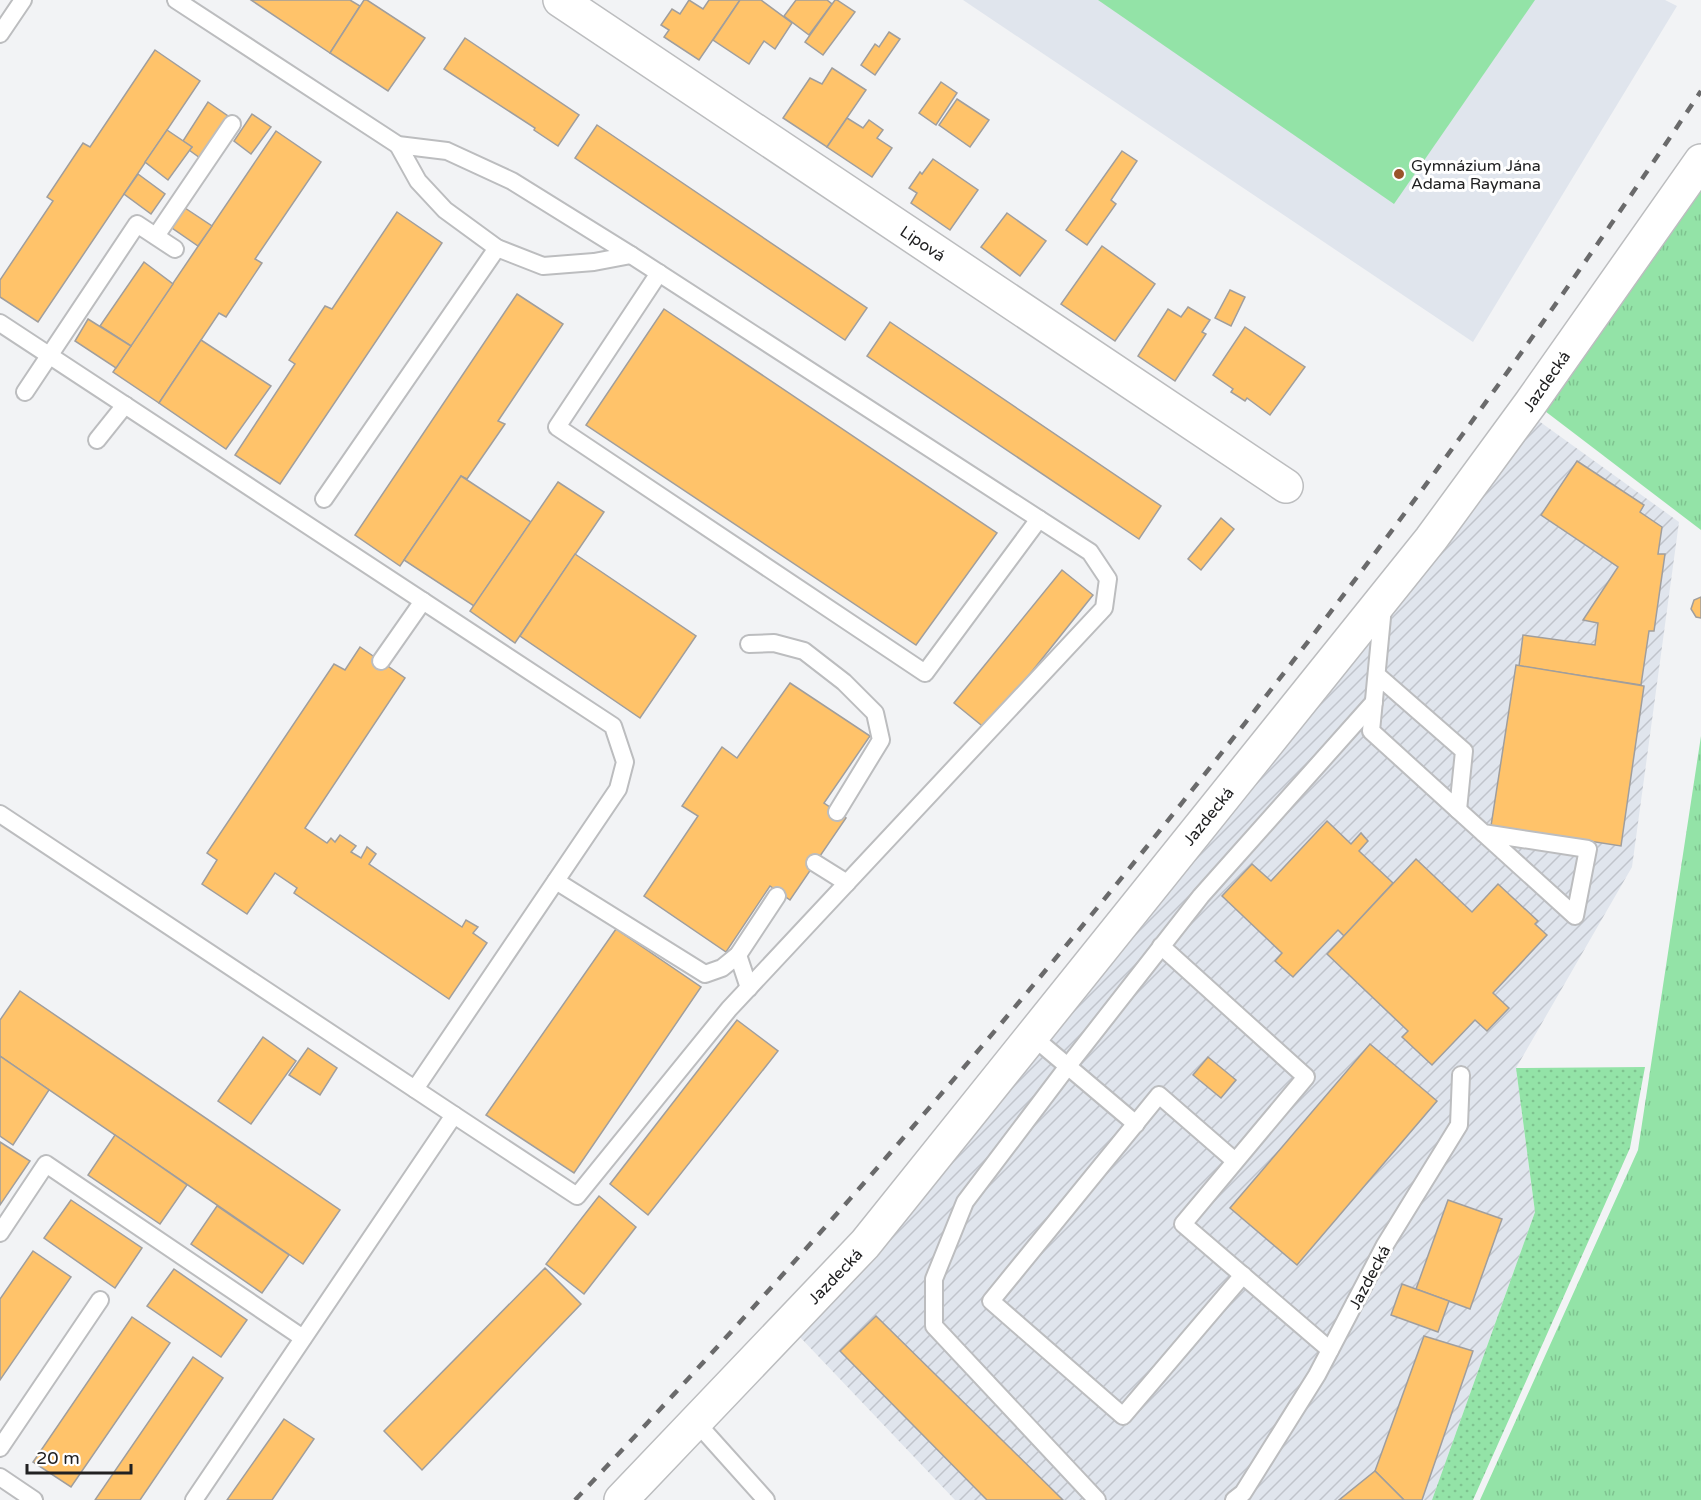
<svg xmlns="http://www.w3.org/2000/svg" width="1701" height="1500" font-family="'Varela Round',sans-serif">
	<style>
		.built { fill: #e0e5ed }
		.industrial { fill: url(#industrial-furrows) }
		.grass { fill: url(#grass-tufts) }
		.park { fill: url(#park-dots) }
		.pitch { fill: #93e3a7 }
		.building { fill: #ffc36a; stroke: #a09e9d; stroke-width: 1.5 }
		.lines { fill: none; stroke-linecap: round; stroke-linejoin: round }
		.lane-casing { stroke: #bcbdbf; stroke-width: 20 }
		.street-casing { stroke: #bcbdbf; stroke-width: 36 }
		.lane { stroke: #fff; stroke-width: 16 }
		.street { stroke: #fff; stroke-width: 33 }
		.rail { stroke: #6a6a6b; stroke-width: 4.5; stroke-dasharray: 10 10; stroke-linecap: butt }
		.poi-dot { fill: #9a542a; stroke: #fff; stroke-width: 2 }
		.labels { text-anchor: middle; stroke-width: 6; stroke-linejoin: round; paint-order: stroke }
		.poi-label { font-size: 16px; fill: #212122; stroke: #fff; text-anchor: start }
		.street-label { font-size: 16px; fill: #212122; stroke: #fff }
	</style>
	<defs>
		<pattern id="industrial-furrows" width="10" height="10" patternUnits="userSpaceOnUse" patternTransform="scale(1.5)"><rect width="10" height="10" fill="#e0e5ed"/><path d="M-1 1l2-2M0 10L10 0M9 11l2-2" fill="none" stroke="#c0c4cb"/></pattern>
		<pattern id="grass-tufts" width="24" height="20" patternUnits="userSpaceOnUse" patternTransform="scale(1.5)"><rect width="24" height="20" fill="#93e3a7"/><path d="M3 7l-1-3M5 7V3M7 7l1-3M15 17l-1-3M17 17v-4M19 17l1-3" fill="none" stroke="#7ec28f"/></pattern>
		<pattern id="park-dots" width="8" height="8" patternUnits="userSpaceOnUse" patternTransform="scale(1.5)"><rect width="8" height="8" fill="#93e3a7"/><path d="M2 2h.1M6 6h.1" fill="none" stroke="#7ec28f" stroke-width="1.8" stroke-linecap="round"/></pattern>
	</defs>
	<rect width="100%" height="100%" fill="#f2f3f5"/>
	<polygon class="built" points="963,0 1665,0 1677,6 1473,342"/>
	<polygon class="industrial" points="1536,419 1679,522 1632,867 1516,1068 1535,1212 1432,1500 955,1500 799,1336"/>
	<g class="grass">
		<polygon points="1701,175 1701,530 1537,405"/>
		<polygon points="1701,736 1701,1500 1480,1500 1638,1150"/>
	</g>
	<polygon class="park" points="1645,1067 1630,1148 1473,1500 1432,1500 1535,1212 1516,1068"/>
	<polygon class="pitch" points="1098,0 1535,0 1394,204"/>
	<g class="building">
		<polygon points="251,0 350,0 360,6 330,53"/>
		<polygon points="364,0 367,0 425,38 388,91 330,53"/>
		<polygon points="689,0 703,9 709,0 740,0 699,60 664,37 669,30 661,25 672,9 680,14"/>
		<polygon points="740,0 761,0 792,23 775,49 764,41 749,64 713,40"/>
		<polygon points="796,0 827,0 832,4 809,35 784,16"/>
		<polygon points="835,0 837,0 855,12 823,55 805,42"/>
		<polygon points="889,32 900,39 875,75 861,65 875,44 879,47"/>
		<polygon points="465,38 579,115 558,146 534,130 535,128 444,69"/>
		<polygon points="155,50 200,81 38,322 0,297 0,280 53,201 47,197 83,143 90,147"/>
		<polygon points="832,68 866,90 827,147 783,118 810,78 822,84"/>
		<polygon points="941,82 957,93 936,125 919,113"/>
		<polygon points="957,99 989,120 970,147 939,125"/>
		<polygon points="208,102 228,116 200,158 189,150 192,147 183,141"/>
		<polygon points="252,114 271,127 251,154 234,141"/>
		<polygon points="847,118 863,128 869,120 883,130 877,138 892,148 872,177 827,147"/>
		<polygon points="597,125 867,308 845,340 575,158"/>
		<polygon points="167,130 192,147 168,180 145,162"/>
		<polygon points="276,131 321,162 255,259 262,263 226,317 219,313 159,403 113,372"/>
		<polygon points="1122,151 1137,161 1111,200 1116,204 1087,245 1066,230"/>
		<polygon points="933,159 978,190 950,230 911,203 917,193 909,188 920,172 922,174"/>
		<polygon points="138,174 165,194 151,214 124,194"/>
		<polygon points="185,208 212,226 198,246 172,228"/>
		<polygon points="397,212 442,243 280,484 235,455 295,364 289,360 325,306 332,309"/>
		<polygon points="1007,213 1046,241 1020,276 981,247"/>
		<polygon points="1102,246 1155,284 1115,341 1061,304"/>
		<polygon points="144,262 173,284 131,346 100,326"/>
		<polygon points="1230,290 1245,297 1231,326 1215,318"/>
		<polygon points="517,294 563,324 498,421 505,424 467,479 461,476 400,566 355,535"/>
		<polygon points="1188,307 1210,320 1202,332 1206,334 1175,381 1138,356 1168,309 1181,317"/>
		<polygon points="664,309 997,533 916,645 586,425"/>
		<polygon points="88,319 131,346 116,368 75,341"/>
		<polygon points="890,322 1161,506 1139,539 867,356"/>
		<polygon points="1245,327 1305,367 1270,415 1247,398 1245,401 1231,392 1233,389 1213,375"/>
		<polygon points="201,340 271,386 226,449 159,403"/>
		<polygon points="1577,461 1644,505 1640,512 1662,527 1658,554 1665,554 1654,631 1649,631 1641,685 1519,666 1523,635 1595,645 1598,623 1583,620 1618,567 1541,515"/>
		<polygon points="461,476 531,522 474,606 404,560"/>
		<polygon points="558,482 604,512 515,643 470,611"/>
		<polygon points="1221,518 1234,529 1201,570 1188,559"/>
		<polygon points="575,554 696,636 640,718 520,636"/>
		<polygon points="1062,570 1093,595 986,729 954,703"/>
		<polygon points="1701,597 1701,618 1696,617 1691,609 1694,600"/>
		<polygon points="360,647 405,678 305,828 327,843 331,838 335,842 340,835 356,846 351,852 361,858 367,847 376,854 369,864 462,927 466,920 478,927 473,933 487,943 449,999 294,893 297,888 275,873 247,914 202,884 217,860 207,853 334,664 345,670"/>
		<polygon points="1516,665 1644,686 1621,846 1491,826"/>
		<polygon points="790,683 870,736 824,803 846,818 790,900 770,886 726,952 644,896 698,816 682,806 722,747 737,758"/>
		<polygon points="1327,821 1351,844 1361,833 1368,841 1359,851 1393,883 1344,936 1338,930 1293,977 1275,961 1282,953 1222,896 1252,864 1271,881"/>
		<polygon points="1416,859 1472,912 1498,884 1538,921 1535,924 1547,935 1493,993 1509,1008 1487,1031 1475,1020 1432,1065 1402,1037 1408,1031 1327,954"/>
		<polygon points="616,929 701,987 574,1173 486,1115"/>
		<polygon points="20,991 340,1210 303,1264 0,1056 0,1020"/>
		<polygon points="737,1020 778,1051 648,1215 610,1184"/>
		<polygon points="263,1037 296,1061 251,1124 218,1101"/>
		<polygon points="1370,1044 1437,1101 1297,1265 1230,1208"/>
		<polygon points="308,1048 337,1068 320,1095 289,1075"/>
		<polygon points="0,1056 49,1090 13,1145 0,1136"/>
		<polygon points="1208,1057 1236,1080 1221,1098 1193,1075"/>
		<polygon points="115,1135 187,1185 160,1224 88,1175"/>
		<polygon points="0,1142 30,1161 0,1205"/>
		<polygon points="599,1196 636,1227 584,1294 546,1264"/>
		<polygon points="71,1200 142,1248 115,1288 44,1238"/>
		<polygon points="1448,1200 1502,1219 1470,1309 1416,1289"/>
		<polygon points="217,1206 289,1255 262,1293 191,1244"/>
		<polygon points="33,1251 71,1277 0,1380 0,1299"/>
		<polygon points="545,1268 581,1304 422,1470 384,1431"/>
		<polygon points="174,1269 247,1320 221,1357 147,1306"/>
		<polygon points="1402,1284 1449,1301 1438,1332 1391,1315"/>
		<polygon points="876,1316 1063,1500 987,1500 840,1351"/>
		<polygon points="132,1317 170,1343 71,1487 33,1462"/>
		<polygon points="1424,1336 1473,1351 1422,1500 1404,1500 1375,1471"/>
		<polygon points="193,1357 223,1378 140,1500 95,1500"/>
		<polygon points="284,1419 314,1439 272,1500 227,1500"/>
		<polygon points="1375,1471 1404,1500 1339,1500"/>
	</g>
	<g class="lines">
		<defs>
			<g id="lane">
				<polyline points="176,0 398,145 447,151 512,181 631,255 1090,552 1108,579 1104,608 729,1009 577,1196 454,1115"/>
				<polyline points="0,34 23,0"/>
				<polyline points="398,145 418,181 445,210 497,248 543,266 594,262 631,255"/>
				<polyline points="156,236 232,124"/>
				<polyline points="659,273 557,427 925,673 1039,519"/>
				<polyline points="0,323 613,726 625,762 618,789 415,1089"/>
				<polyline points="25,392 137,224 175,249"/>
				<polyline points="97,440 125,405"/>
				<polyline points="324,499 497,248"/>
				<polyline points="749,644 774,643 804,651 844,682 875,713 881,740 837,812"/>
				<polyline points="381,661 423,601"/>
				<polyline points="1377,675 1464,751 1458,810 1371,731 1383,607"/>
				<polyline points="1458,810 1575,916 1588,849 1483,833"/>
				<polyline points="0,814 454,1115 194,1500"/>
				<polyline points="815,863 847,883"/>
				<polyline points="556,881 705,974 722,968 738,955 777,896"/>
				<polyline points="1161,946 1306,1077 1183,1224 1330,1350"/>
				<polyline points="738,955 749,988"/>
				<polyline points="1032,1036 1136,1124"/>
				<polyline points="1235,1161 1159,1095 991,1301 1123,1416 1243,1275"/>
				<polyline points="0,1233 46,1164 303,1338"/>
				<polyline points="696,1422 766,1500"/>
				<polyline points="0,1448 100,1300"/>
				<polyline points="0,1477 34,1500"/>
				<polyline points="1097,1500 934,1326 934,1279 965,1202 1071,1062 1201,896 1374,702"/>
				<polyline points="1234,1500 1243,1493 1317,1375 1385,1245 1459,1125 1461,1075"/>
			</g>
			<g id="street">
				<polyline points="560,0 1286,486"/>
				<polyline points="621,1500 865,1244 1431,539 1530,404 1701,161"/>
			</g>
		</defs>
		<use href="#lane" class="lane-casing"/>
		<use href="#street" class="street-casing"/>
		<use href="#lane" class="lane"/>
		<use href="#street" class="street"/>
		<path class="rail" d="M575,1500C989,1063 1368,593 1701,91"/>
	</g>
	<circle class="poi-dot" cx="1399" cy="174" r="6"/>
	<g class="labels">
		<g class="poi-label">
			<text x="1411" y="171">Gymnázium Jána<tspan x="1411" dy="18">Adama Raymana</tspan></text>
		</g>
		<g class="street-label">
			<text transform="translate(923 243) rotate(34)" y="6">Lipová</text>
			<text transform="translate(1546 381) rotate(-55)" y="6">Jazdecká</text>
			<text transform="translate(1208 816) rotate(-51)" y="6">Jazdecká</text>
			<text transform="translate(835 1276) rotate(-46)" y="6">Jazdecká</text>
			<text transform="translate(1369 1277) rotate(-62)" y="6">Jazdecká</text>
		</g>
	</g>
	<path d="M27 1464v9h104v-9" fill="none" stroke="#212122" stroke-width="3"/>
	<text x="36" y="1464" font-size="18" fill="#212122" stroke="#ffffff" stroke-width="4.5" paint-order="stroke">20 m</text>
</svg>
